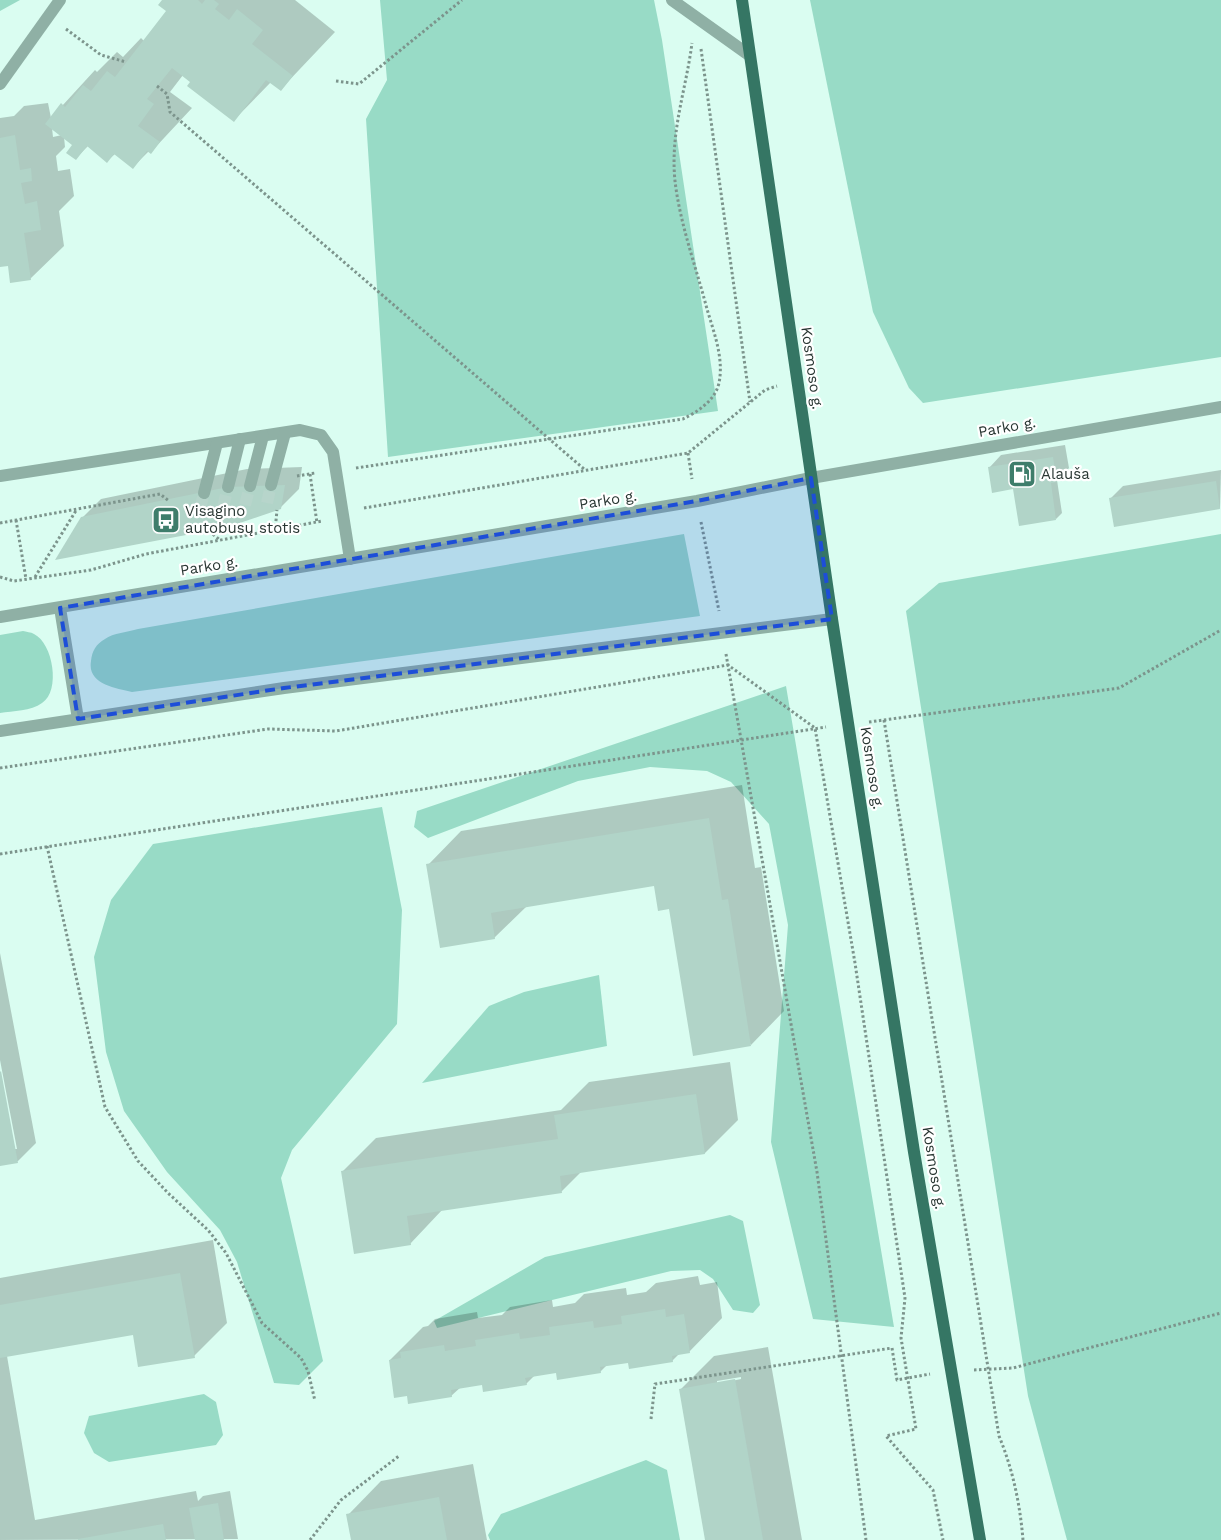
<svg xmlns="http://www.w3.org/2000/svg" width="1221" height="1540" font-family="'Work Sans',sans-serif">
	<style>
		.green { fill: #98dbc6 }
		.shadow { fill: #0003; fill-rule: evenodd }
		.building { fill: #b1d4c8 }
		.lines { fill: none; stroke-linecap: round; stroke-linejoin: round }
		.minor-tunnel { stroke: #b7d5cb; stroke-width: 12; stroke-dasharray: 12 6; stroke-linecap: butt }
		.path { stroke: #7c948c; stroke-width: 3; stroke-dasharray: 2.5 2.5; stroke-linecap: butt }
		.minor { stroke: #8fb0a5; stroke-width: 12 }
		.major { stroke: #357664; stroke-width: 12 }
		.marked { fill: #1d4ed8; fill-opacity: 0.2; stroke: #1d4ed8; stroke-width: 4; stroke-dasharray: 10 6; stroke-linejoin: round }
		.labels { text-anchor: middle; stroke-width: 4.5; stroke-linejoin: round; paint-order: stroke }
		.street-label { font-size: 15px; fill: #293733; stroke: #fff }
		.poi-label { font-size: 15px; fill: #293733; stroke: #fff; text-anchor: start }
	</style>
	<rect width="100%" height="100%" fill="#dafdf1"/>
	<g class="green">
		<polygon points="0,0 20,0 0,11"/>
		<polygon points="380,0 654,0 662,40 718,411 388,457 366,119 387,80"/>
		<polygon points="810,0 1221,0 1221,357 923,403 909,388 873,312"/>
		<path d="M684,534L700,616L132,692C115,688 87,684 91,661C92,651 96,644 105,639C113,633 128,632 138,629Z"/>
		<polygon points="1221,534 1221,1540 1067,1540 1028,1396 906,611 939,583"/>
		<path d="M23,631C26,632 31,632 34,634C53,643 61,691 42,703C31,711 13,711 0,713V635Z"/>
		<polygon points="786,686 894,1327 813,1319 771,1142 788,925 769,824 731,782 707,771 650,767 578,781 428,838 414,827 417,811"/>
		<polygon points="382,807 402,910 397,1024 292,1150 281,1178 323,1361 299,1385 274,1383 237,1262 220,1230 167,1172 124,1111 106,1052 94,957 111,900 153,844"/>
		<polygon points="599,975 607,1046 422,1083 489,1006 524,992"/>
		<polygon points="730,1215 743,1221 760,1305 753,1313 733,1310 713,1279 700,1270 671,1271 437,1328 434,1321 545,1257"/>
		<polygon points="204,1394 216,1402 223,1435 216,1445 109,1462 94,1453 84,1433 89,1416"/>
		<polygon points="646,1460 667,1470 680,1540 490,1540 488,1535 501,1514"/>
	</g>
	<g class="shadow">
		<path d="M164,0H295L335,32L281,89L271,82L234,120L183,75L170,92L192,108L151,152L149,151L133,167L115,154L107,161L88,146L75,159L74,145L64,137L65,147L56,156L58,171L70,169L74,196L59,211L64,246L30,279L9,264L0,265V118L14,116L24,106L48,103L51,118L95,70L97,72L117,52L123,57L141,38L144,41L168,11ZM52,128L62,135L53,137Z"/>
		<polygon points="1065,445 1069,468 1057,480 1062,513 1056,519 1015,490 989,468 1001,455"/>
		<polygon points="302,467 299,489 280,508 82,518 101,499 247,469"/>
		<polygon points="1221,470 1220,508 1111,498 1123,486"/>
		<polygon points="742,785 755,868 761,867 784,1011 751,1045 655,884 527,906 494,938 428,865 461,831"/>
		<polygon points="0,953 36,1143 18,1161 0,1165 0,1073 14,1149 17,1149 0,1060"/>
		<polygon points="730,1062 738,1120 705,1153 582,1171 562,1191 443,1209 410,1244 343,1171 376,1138 561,1110 589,1082"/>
		<polygon points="213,1240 227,1323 194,1356 134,1333 7,1356 35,1520 196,1491 198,1501 203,1496 230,1491 238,1539 0,1540 0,1278"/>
		<polygon points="698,1276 700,1285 717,1282 722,1318 689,1352 680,1353 672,1361 629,1361 608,1364 600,1372 557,1372 535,1375 526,1384 483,1383 461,1387 451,1396 408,1395 390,1360 423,1327 428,1326 435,1319 477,1312 478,1318 502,1315 510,1307 552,1300 553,1307 575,1303 584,1294 626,1288 627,1295 646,1292 656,1283"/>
		<path d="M768,1347L802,1540H707L681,1389L714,1356ZM741,1377V1379L717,1384V1381Z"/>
		<polygon points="473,1464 487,1540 352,1540 348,1515 381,1481"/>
	</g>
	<g class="building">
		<polygon points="162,0 198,0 202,4 205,0 214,0 219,4 215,9 229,20 237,9 263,30 252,44 293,76 281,91 266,80 234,122 187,86 190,82 172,68 147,99 154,104 138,126 160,142 151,154 147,151 133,169 114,154 107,163 87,146 76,160 66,153 72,145 45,124 61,103 65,107 83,85 91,91 107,71 115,77 166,11 158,5"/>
		<polygon points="15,135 20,170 31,168 32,181 21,183 25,204 37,201 41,230 24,233 31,280 10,283 8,266 0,267 0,138"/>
		<polygon points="1053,457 1057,482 1051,483 1056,520 1019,526 1013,489 992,493 988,467"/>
		<polygon points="1216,481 1220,509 1114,527 1109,498"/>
		<polygon points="285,485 281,509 228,527 55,560 81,517 228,487"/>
		<polygon points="709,818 722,900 728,899 751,1046 693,1056 669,909 658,911 654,886 491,913 495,939 440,948 426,864"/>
		<polygon points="1,1071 18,1163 0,1166 0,1072"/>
		<polygon points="696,1094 705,1154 560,1176 562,1193 407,1216 411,1245 354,1254 341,1171 558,1139 554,1115"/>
		<polygon points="180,1273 195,1358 138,1367 133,1335 0,1358 0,1305"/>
		<polygon points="665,1309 666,1317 684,1314 690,1353 672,1356 673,1362 629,1369 628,1363 600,1367 601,1373 557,1380 556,1373 525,1378 527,1385 483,1392 482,1385 451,1390 452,1397 408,1404 407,1396 394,1398 389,1360 401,1358 400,1352 444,1345 445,1351 476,1346 475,1340 519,1333 520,1339 550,1335 549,1327 593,1321 594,1328 622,1324 621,1316"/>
		<polygon points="735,1379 763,1540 705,1540 679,1389"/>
		<polygon points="439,1497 447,1540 351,1540 346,1514"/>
		<polygon points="218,1503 224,1540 195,1540 189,1508"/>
		<polygon points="163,1524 166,1540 78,1540 78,1539"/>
	</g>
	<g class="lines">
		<g class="minor-tunnel">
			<polyline points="267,503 271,485"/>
			<polyline points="245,505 250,486"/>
			<polyline points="223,507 228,487"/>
			<polyline points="200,509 204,493"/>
		</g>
		<g class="path">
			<polyline points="66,29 101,55 126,62"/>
			<polyline points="701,49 750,402"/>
			<polyline points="336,81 359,84 462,0"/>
			<polyline points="157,86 167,94 170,112 584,469"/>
			<polyline points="688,453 692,479"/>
			<path d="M356,468L683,419C697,412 715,401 719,383C724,358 714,333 707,309C696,267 680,224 675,181C670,132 686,90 692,43"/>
			<polyline points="310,474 317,523"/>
			<polyline points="297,476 315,473"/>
			<polyline points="364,508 688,453 765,390 777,386"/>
			<polyline points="16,520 26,579"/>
			<polyline points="701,522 719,611"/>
			<polyline points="0,523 160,494 169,501"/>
			<polyline points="209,531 220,540"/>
			<polyline points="275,531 277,510"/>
			<polyline points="0,577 14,581 91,570 146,554 322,521"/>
			<polyline points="35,577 77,509"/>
			<polyline points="726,654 817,1172 866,1540"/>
			<path d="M884,720L999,1436C1013,1470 1020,1504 1023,1540"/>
			<polyline points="869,722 1119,688 1221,630"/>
			<polyline points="0,768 268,729 336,731 728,665 815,728 855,963 905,1298 901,1338 916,1429 886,1436 933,1490 943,1540"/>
			<polyline points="47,846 105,1107 138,1161 168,1193 208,1230 226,1253 262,1323 301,1358 308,1371 315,1401"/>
			<polyline points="0,854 826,727"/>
			<polyline points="974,1370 1013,1368 1221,1313"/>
			<polyline points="651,1419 655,1384 892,1348 897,1380 930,1374"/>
			<polyline points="310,1540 341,1500 399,1456"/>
		</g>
		<g class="minor">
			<polyline points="672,0 749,55"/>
			<polyline points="0,84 60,0"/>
			<polyline points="0,476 300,430 321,435 333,452 350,559"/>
			<polyline points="271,485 285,433"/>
			<polyline points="250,486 263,436"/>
			<polyline points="228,487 240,439"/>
			<polyline points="204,493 217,443"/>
			<polyline points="60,608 78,719"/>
			<polyline points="0,617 697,501 811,478 1221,407"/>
			<polyline points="0,731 284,688 832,619"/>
		</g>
		<polyline class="major" points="742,0 832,619 914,1152 980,1540"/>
	</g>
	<path class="marked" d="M811,478L832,619L284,688L78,719L60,608L697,501Z"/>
	<defs>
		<symbol id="fuel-square" viewBox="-11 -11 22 22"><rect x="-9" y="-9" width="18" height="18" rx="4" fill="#3e7d6b" stroke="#fff"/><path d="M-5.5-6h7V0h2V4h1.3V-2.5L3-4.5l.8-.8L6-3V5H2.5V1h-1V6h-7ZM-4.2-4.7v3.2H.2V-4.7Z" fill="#fff"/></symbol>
		<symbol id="bus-square" viewBox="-11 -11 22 22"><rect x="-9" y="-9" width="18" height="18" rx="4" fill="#3e7d6b" stroke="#fff"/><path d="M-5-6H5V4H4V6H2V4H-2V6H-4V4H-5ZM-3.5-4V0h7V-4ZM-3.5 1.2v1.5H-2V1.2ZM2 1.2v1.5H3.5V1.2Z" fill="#fff"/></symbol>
	</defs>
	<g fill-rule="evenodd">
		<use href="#fuel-square" x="1006" y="458" width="32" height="32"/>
		<use href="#bus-square" x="150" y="504" width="32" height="32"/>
	</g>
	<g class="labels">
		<g class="street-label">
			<text transform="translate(812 368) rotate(82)" y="5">Kosmoso g.</text>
			<text transform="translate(1007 427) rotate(-10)" y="5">Parko g.</text>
			<text transform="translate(608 500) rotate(-9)" y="5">Parko g.</text>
			<text transform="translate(209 566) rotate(-9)" y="5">Parko g.</text>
			<text transform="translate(872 768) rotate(81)" y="5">Kosmoso g.</text>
			<text transform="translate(934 1168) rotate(81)" y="5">Kosmoso g.</text>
		</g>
		<g class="poi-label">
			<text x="1041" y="479">Alauša</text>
			<text x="185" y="516">Visagino<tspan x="185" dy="17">autobusų stotis</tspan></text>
		</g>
	</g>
</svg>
